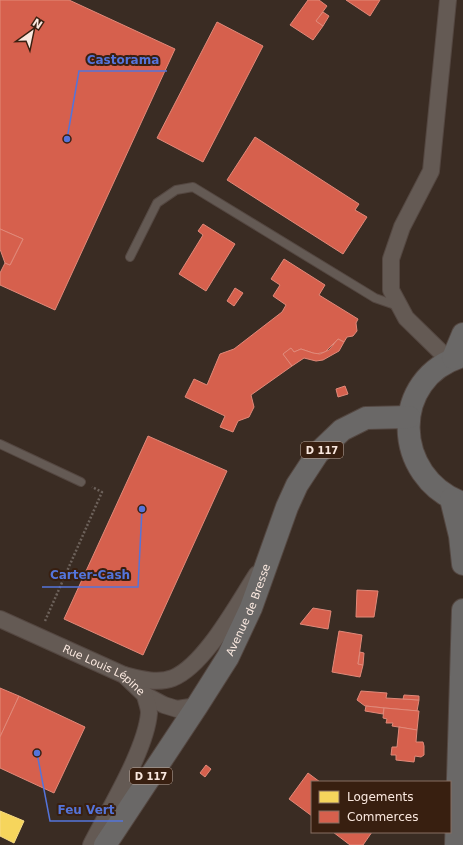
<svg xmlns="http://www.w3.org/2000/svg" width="463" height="845" font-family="'DejaVu Sans',sans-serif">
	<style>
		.homes { fill: #f6d55c; stroke: #f7db83 }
		.shops { fill: #d6604d; stroke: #e18979 }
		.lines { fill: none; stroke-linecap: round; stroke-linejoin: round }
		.service-casing { stroke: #544741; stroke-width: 10 }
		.minor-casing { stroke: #544741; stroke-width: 18 }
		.primary-casing { stroke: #544741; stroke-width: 24 }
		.path { stroke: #6d625b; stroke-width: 2.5; stroke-dasharray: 2 2; stroke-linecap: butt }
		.service { stroke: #645a54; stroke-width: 8 }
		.minor { stroke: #645a54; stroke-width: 16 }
		.primary { stroke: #6a6867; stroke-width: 22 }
		.labels { text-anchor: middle; stroke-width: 4; stroke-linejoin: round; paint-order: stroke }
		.shield { fill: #381f10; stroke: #c0aca1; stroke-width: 1 }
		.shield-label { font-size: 10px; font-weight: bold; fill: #fae8df }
		.street-label { font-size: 11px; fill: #fae8df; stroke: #381f10 }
		.leader { fill: none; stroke: #5474da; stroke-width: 1.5 }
		.callout-dot { fill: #5474da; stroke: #381f10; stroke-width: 1.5 }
		.callout-label { font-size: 12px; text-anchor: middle; font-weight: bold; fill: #5474da; stroke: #381f10; stroke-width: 4; stroke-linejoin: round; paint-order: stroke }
	</style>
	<rect width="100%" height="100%" fill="#3a2c23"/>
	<polygon class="homes" points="0,811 24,821 14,843 0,836"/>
	<g class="shops">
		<polygon points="0,0 69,0 175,49 55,310 0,285 0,273 5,263 10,265 23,239 0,229"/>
		<polygon points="308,0 319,0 327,6 316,21 323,26 313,40 290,25"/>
		<polygon points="346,0 380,0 370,16"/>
		<polygon points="323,12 329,16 323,26 316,21"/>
		<polygon points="217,22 263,46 203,162 157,138"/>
		<polygon points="255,137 359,204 355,210 367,217 343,254 227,180"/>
		<polygon points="203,224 235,244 206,291 179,274 203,235 198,231"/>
		<polygon points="0,229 23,239 10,265 5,263 0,249"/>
		<polygon points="284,259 325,285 319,295 358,319 356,323 357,331 353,336 347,337 344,342 338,339 325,352 316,354 301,349 294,352 291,348 283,354 292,366 251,395 254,407 249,417 238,421 233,432 220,427 225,416 185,397 194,379 207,385 220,354 234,349 282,312 286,305 273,296 280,285 271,279"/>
		<polygon points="235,288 243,293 234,306 227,301"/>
		<polygon points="338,339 344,342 339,351 323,360 316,361 304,358 292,366 283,354 291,348 294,352 301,349 313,353 320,354 329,350"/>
		<polygon points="345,386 348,394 338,397 336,389"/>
		<polygon points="148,436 227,471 143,655 64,619"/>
		<polygon points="357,590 378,591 374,617 356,617"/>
		<polygon points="313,608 331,611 328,629 300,624"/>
		<polygon points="339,631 362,635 358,664 363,665 360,677 332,672"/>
		<polygon points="360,652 364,653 363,665 358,664"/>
		<polygon points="0,688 19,696 0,737"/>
		<polygon points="361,691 387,693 386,698 419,700 417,711 365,706 357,700"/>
		<polygon points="404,695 419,696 419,700 403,699"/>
		<polygon points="19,696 85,727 54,793 0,768 0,737"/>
		<polygon points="366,706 384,708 383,714 365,711"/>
		<polygon points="384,708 419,711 417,730 392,726 393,723 386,723 387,719 383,718"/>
		<polygon points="399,727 417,730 416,742 423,742 424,746 424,755 421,757 415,756 414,762 396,760 396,755 391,755 392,747 397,747"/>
		<polygon points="206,765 211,769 205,777 200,773"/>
		<polygon points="308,773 320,782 312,782 312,816 289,799"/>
		<polygon points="333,832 372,832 363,845 350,845"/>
	</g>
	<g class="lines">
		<defs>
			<g id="service">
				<polyline points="130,257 157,203 176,190 193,187 375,298 398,306"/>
				<polyline points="0,444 81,482"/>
			</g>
			<g id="minor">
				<polyline points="448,0 431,171 402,227 391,259 391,290 406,318 449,360"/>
				<path id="s1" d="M0,619L124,675L145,695L164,705L177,709L197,706"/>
				<path d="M124,675C140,679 157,684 173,678C205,665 238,603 257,574"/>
				<path d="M91,845C108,811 146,750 149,713C149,707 146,701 145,695"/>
			</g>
			<g id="primary">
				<path d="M463,356C389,377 392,478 463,503"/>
				<polyline points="453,358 463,334"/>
				<polyline points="451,499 460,536 463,564"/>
				<path id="s2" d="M105,845L197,706L228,657L251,608L287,507L297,485L318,453L342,430L366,418L409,417"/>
				<polyline points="456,845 463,610"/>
			</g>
		</defs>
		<use href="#service" class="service-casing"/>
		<use href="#minor" class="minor-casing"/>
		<use href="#primary" class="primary-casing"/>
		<polyline class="path" points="45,621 102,492 92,487"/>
		<use href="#service" class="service"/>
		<use href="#minor" class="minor"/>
		<use href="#primary" class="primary"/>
	</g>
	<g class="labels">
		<g class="shield">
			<rect x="301" y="442" width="42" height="16" rx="3"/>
			<rect x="130" y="768" width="42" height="16" rx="3"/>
		</g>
		<g class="shield-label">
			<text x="322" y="454">D 117</text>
			<text x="151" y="780">D 117</text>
		</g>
		<g class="street-label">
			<text dy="4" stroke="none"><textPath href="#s2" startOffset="276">Avenue de Bresse</textPath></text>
			<text dy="4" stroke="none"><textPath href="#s1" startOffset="116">Rue Louis Lépine</textPath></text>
		</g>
	</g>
	<path class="leader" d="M67 139L79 71H167M142 509L138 587H42M37 753L50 821H123"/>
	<g class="callout-dot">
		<circle cx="67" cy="139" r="4"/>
		<circle cx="142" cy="509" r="4"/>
		<circle cx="37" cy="753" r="4"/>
	</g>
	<g class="callout-label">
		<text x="123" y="64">Castorama</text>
		<text x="90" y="579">Carter-Cash</text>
		<text x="86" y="814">Feu Vert</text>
	</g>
	<rect x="311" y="781" width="140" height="52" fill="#381f10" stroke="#866f63"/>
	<rect x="319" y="791" width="20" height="12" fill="#f6d55c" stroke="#866f63"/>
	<text x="347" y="801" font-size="12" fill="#fae8df">Logements</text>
	<rect x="319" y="811" width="20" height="12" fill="#d6604d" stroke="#866f63"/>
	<text x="347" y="821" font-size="12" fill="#fae8df">Commerces</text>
	<g transform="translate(32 32) rotate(33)" stroke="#381f10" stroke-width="3" paint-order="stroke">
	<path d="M0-3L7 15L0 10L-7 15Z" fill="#fae8df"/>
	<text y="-6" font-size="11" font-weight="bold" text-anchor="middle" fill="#fae8df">N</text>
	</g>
</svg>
